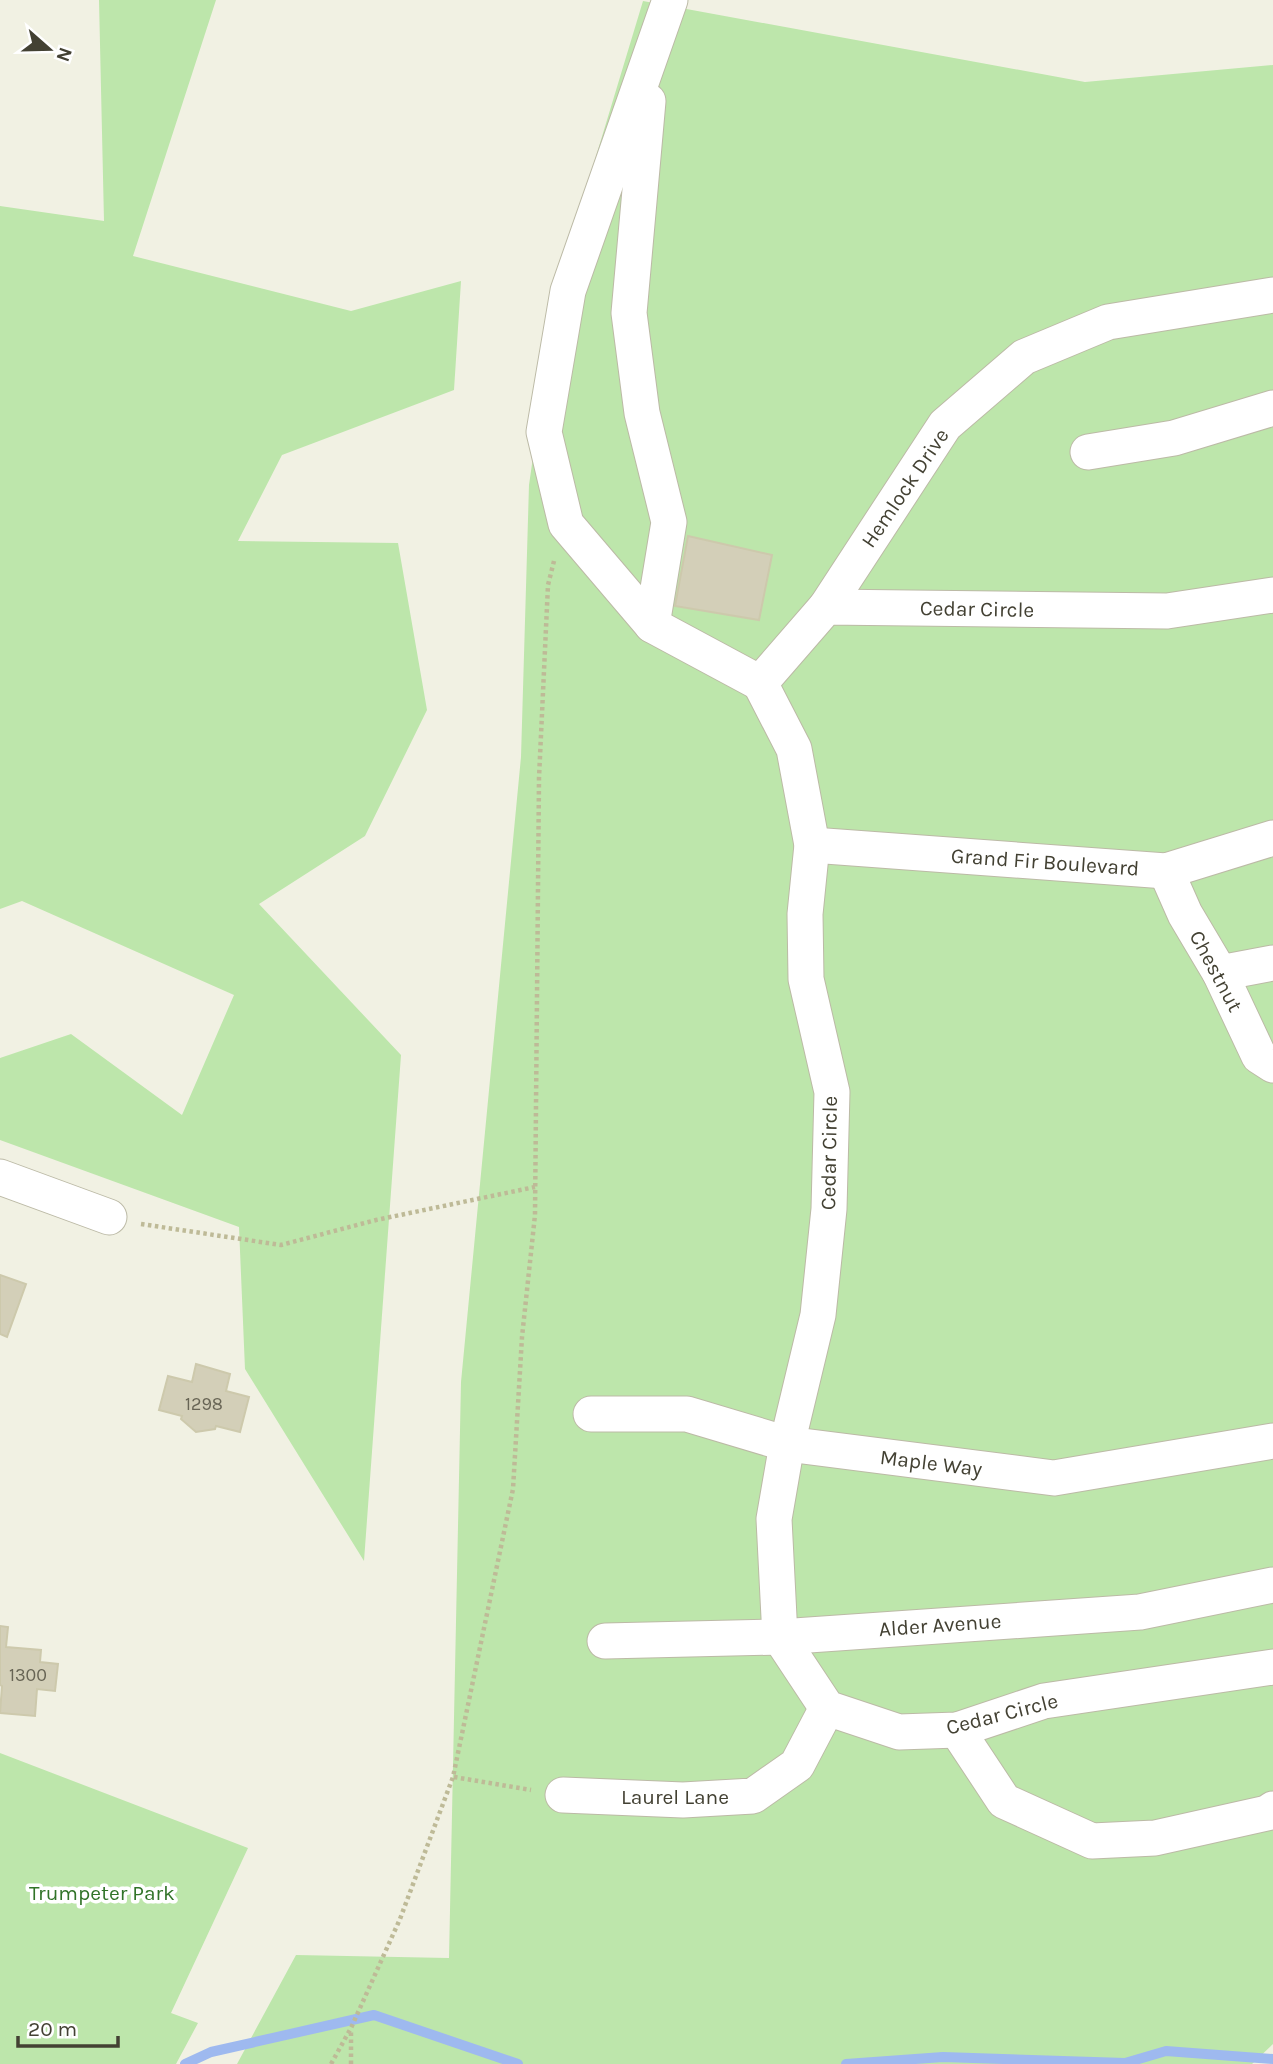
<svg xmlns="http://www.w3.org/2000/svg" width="1273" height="2064" font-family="Karla,sans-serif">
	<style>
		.green { fill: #bde6ab }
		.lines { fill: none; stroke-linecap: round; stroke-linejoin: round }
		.stream { stroke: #9eb9ef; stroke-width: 10 }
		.building { fill: #d3cfb8; stroke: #cdc9ac; stroke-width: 2 }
		.minor-casing { stroke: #bcbaa6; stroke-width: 37 }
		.path { stroke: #beba97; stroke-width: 4.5; stroke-dasharray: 3.5 3.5; stroke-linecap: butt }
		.minor { stroke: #fff; stroke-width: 35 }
		.labels { text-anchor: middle; stroke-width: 7; stroke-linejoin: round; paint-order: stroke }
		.number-label { font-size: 18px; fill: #676454 }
		.street-label { font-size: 21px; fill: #434133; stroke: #fff }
		.park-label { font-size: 21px; fill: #317328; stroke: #fff }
	</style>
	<rect width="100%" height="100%" fill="#f1f1e3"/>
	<g class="green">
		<polygon points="99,0 216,0 133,256 351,311 461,281 454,390 282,455 238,541 398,543 427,710 365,836 259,904 401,1055 364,1561 245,1369 239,1227 0,1140 0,1058 71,1034 182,1115 234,995 22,901 0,909 0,206 104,221"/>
		<polygon points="643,1 1085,82 1273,65 1273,2044 1252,2064 237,2064 296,1955 449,1958 461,1382 521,757 529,485 558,282"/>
		<polygon points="0,1753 248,1848 171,2013 198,2023 176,2064 0,2064"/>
	</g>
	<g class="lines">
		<g class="stream">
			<polyline points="185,2064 211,2052 374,2015 518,2064"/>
			<polyline points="846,2064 943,2057 1125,2063 1166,2051 1273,2059"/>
		</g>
	</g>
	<g class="building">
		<polygon points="688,536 772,555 759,620 675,606"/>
		<polygon points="0,1275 26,1284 7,1337 0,1334"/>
		<polygon points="196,1364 230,1374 226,1391 249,1397 240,1432 216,1426 215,1429 196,1432 181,1419 182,1416 159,1410 168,1376 192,1382"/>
		<polygon points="0,1626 8,1627 6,1647 41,1650 40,1662 58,1664 55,1691 37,1689 35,1716 0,1713 2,1686 0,1685"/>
	</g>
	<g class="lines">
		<defs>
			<g id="minor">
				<polyline points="670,0 568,291 544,432 566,524 652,625 760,683"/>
				<polyline points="648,101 629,313 642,413 669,522 652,625"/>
				<polyline points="1088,452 1174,438 1273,408"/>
				<polyline points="1273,595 1167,611 826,607 760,683 794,749 812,845 805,914 806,979 832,1092 829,1209 818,1315 787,1444 774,1519 780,1637 827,1708 899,1732 957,1730 1044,1701 1273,1667"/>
				<polyline points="826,607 945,425 1024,357 1108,322 1273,295"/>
				<polyline points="812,845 1166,871 1273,838"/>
				<polyline points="1166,871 1185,914 1220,973 1259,1056 1273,1065"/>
				<polyline points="1220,973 1273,963"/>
				<polyline points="0,1177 109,1217"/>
				<polyline points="591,1414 687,1414 787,1444 1054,1478 1273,1441"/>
				<polyline points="605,1641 780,1637 1140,1612 1273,1585"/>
				<polyline points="957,1730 1004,1801 1092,1841 1155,1838 1267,1813 1273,1809"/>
				<polyline points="563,1795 683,1800 753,1796 797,1765 827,1708"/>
			</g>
		</defs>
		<use href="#minor" class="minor-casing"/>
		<g class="path">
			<polyline points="141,1224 281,1245 376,1220 535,1187"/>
			<polyline points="454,1777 531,1790"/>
			<polyline points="331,2064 351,2028 400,1919 453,1777 513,1489 522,1337 535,1215 539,778 548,585 554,561"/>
			<polyline points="351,2064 351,2029"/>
		</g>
		<use href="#minor" class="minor"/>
	</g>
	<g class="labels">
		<g class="number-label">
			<text x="204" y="1410">1298</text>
			<text x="28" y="1681">1300</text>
		</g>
		<g class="street-label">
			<text transform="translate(905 488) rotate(-56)" y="7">Hemlock Drive</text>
			<text transform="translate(977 609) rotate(1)" y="7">Cedar Circle</text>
			<text transform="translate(1045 862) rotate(4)" y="7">Grand Fir Boulevard</text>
			<text transform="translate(1216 971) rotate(62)" y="7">Chestnut</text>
			<text transform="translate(829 1153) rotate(-89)" y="7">Cedar Circle</text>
			<text transform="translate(931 1463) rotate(7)" y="7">Maple Way</text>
			<text transform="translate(940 1625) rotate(-4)" y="7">Alder Avenue</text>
			<text transform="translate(1002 1714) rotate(-14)" y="7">Cedar Circle</text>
			<text x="675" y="1804">Laurel Lane</text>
		</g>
		<g class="park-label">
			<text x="102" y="1900">Trumpeter Park</text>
		</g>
	</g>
	<g transform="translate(49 49) rotate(110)" stroke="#ffffff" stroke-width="5" paint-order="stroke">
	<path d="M0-5L12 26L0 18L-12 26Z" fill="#434133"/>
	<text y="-10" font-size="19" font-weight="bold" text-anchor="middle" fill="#434133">N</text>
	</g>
	<path d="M18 2036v10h100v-10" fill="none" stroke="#434133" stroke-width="3.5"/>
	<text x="28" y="2036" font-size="21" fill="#434133" stroke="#ffffff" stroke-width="5" paint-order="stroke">20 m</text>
</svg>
